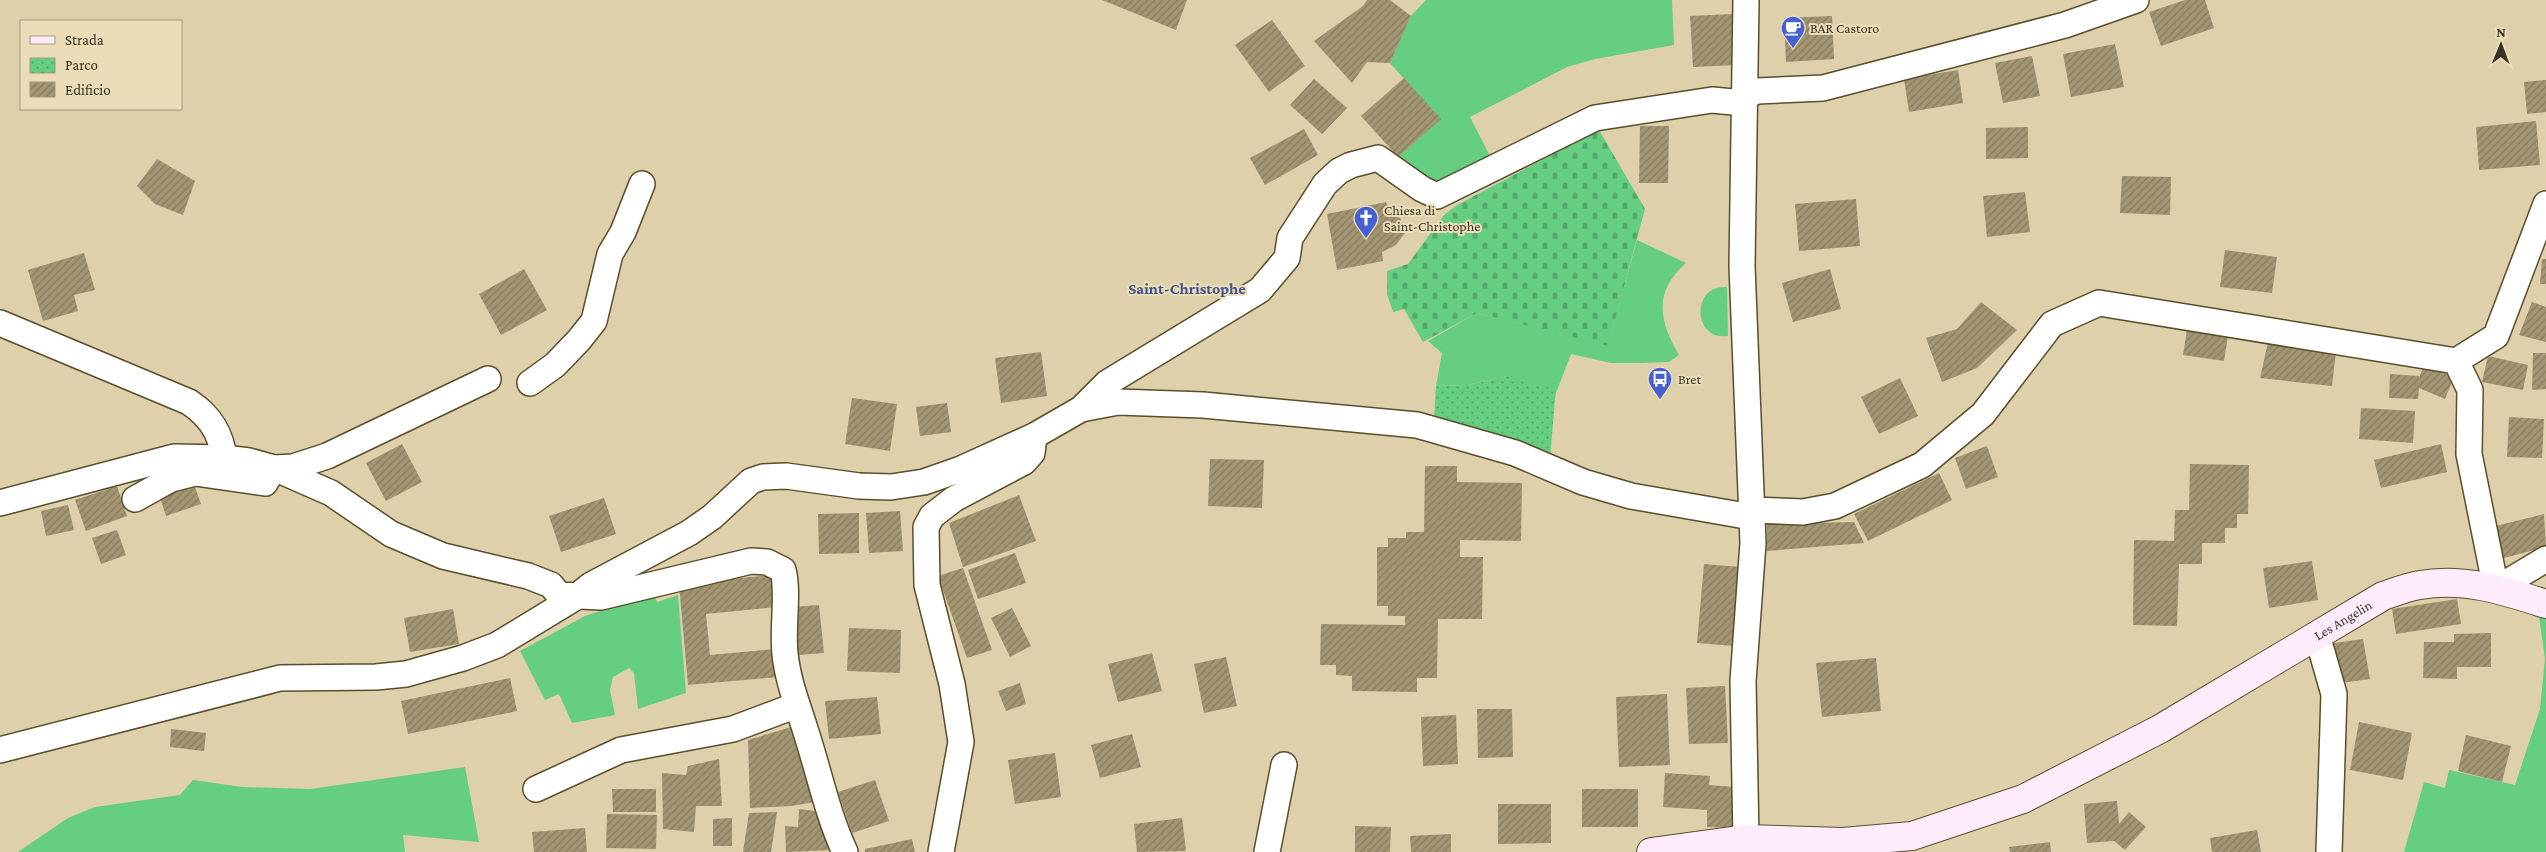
<svg xmlns="http://www.w3.org/2000/svg" width="2546" height="852" font-family="'Crimson Pro',serif">
	<style>
		.green { fill: #65ce80 }
		.cemetery { fill: url(#cemetery-stones) }
		.park { fill: url(#park-dots) }
		.building { fill: url(#building-hatch) }
		.lines { fill: none; stroke-linecap: round; stroke-linejoin: round }
		.street-casing { stroke: #594e2d; stroke-width: 28 }
		.secondary-casing { stroke: #594e2d; stroke-width: 30 }
		.street { stroke: #fff; stroke-width: 25 }
		.secondary { stroke: #feebfc; stroke-width: 28 }
		.labels { text-anchor: middle; stroke-width: 4; stroke-linejoin: round; paint-order: stroke }
		.poi-label { font-size: 14px; fill: #383325; stroke: #ebddb8; text-anchor: start }
		.street-label { font-size: 14px; fill: #383325; stroke: #ebddb8 }
		.quarter-label { font-size: 16px; font-weight: bold; fill: #41528e; stroke: #ebddb8 }
	</style>
	<defs>
		<pattern id="cemetery-stones" width="16" height="16" patternUnits="userSpaceOnUse" patternTransform="scale(1.25)"><rect width="16" height="16" fill="#65ce80"/><path d="M2 7V4a2 2 0 0 1 4 0v3zM10 15v-3a2 2 0 0 1 4 0v3z" fill="#54a869"/></pattern>
		<pattern id="park-dots" width="8" height="8" patternUnits="userSpaceOnUse" patternTransform="scale(1.25)"><rect width="8" height="8" fill="#65ce80"/><path d="M2 2h.1M6 6h.1" fill="none" stroke="#54a869" stroke-width="1.8" stroke-linecap="round"/></pattern>
		<pattern id="building-hatch" width="6" height="6" patternUnits="userSpaceOnUse" patternTransform="scale(1.25)"><rect width="6" height="6" fill="#a39673"/><path d="M-1 1l2-2M0 6l6-6M5 7l2-2" fill="none" stroke="#867b5e"/></pattern>
	</defs>
	<rect width="100%" height="100%" fill="#ddd0ab"/>
	<g class="green">
		<polygon points="1426,0 1672,0 1674,45 1595,59 1567,67 1470,117 1491,158 1436,184 1409,170 1398,157 1440,119 1390,63 1411,16"/>
		<path d="M1637,240L1686,263C1653,292 1659,321 1679,355L1669,362L1637,363H1611L1571,354L1554,398L1508,376L1467,385L1436,386L1442,353L1428,341L1477,313L1608,345Z"/>
		<path d="M1727,287L1728,336C1692,341 1691,284 1727,287Z"/>
		<polygon points="653,594 657,602 678,595 686,693 638,709 634,673 629,668 613,677 610,690 615,715 572,723 559,694 545,700 520,651 585,616"/>
		<polygon points="2539,616 2546,619 2546,852 2404,852 2424,782 2445,788 2449,770 2515,785 2540,709 2545,659"/>
		<polygon points="465,767 479,842 403,835 405,852 18,852 68,818 95,807 180,795 193,780 242,787 310,789"/>
	</g>
	<polygon class="cemetery" points="1599,130 1645,209 1608,346 1477,313 1423,342 1404,309 1393,312 1387,294 1387,271 1408,264 1444,215 1457,205"/>
	<polygon class="park" points="1508,376 1535,386 1556,388 1550,458 1434,420 1436,386 1467,385"/>
	<g class="building">
		<polygon points="1102,0 1187,0 1176,30"/>
		<polygon points="1367,0 1390,0 1411,16 1390,63 1367,62 1352,83 1314,41 1363,6"/>
		<polygon points="2185,0 2205,0 2214,28 2161,46 2149,12"/>
		<polygon points="1733,14 1737,65 1693,67 1690,16"/>
		<polygon points="1832,16 1834,59 1786,62 1784,18"/>
		<polygon points="1272,20 1305,66 1269,92 1235,45"/>
		<polygon points="2115,44 2124,87 2071,97 2063,54"/>
		<polygon points="2032,56 2040,96 2003,103 1995,63"/>
		<polygon points="1958,70 1963,103 1909,112 1904,79"/>
		<polygon points="1404,78 1441,119 1398,157 1361,116"/>
		<polygon points="1314,79 1347,108 1322,134 1290,105"/>
		<polygon points="2546,80 2546,112 2527,114 2524,82"/>
		<polygon points="2536,121 2540,165 2479,170 2476,127"/>
		<polygon points="1640,126 1669,126 1668,183 1639,183"/>
		<polygon points="2028,127 2028,158 1986,159 1986,128"/>
		<polygon points="1304,129 1318,155 1265,185 1250,158"/>
		<polygon points="157,159 195,181 183,215 155,204 137,186"/>
		<polygon points="2122,176 2171,177 2170,215 2120,213"/>
		<polygon points="2025,192 2030,232 1987,237 1983,196"/>
		<polygon points="1856,199 1860,246 1799,251 1795,204"/>
		<polygon points="1386,202 1391,215 1400,218 1405,233 1396,245 1382,252 1383,261 1337,270 1327,214"/>
		<polygon points="2225,250 2277,257 2272,293 2220,287"/>
		<polygon points="84,253 95,290 74,295 78,311 43,321 28,270"/>
		<polygon points="2542,259 2546,259 2546,284 2540,284"/>
		<polygon points="524,269 547,310 501,335 479,294"/>
		<polygon points="1830,269 1841,309 1793,322 1782,283"/>
		<polygon points="1981,302 2017,330 1977,368 1942,382 1926,338 1957,329"/>
		<polygon points="2532,302 2546,307 2546,342 2519,335"/>
		<polygon points="2188,323 2229,330 2224,361 2183,355"/>
		<polygon points="2269,338 2336,351 2332,386 2260,378"/>
		<polygon points="1041,352 1047,396 1001,403 995,358"/>
		<polygon points="2533,353 2546,353 2546,389 2532,390"/>
		<polygon points="2488,356 2528,365 2523,390 2482,382"/>
		<polygon points="2424,365 2454,377 2445,399 2419,388 2418,399 2389,398 2390,374 2419,376 2419,378"/>
		<polygon points="1900,378 1918,416 1879,434 1861,397"/>
		<polygon points="852,398 897,404 890,451 845,444"/>
		<polygon points="947,403 951,432 920,436 916,407"/>
		<polygon points="2361,408 2415,411 2413,443 2359,439"/>
		<polygon points="2509,417 2544,419 2542,458 2507,457"/>
		<polygon points="402,444 422,482 386,501 366,463"/>
		<polygon points="2441,444 2447,472 2381,488 2374,460"/>
		<polygon points="1987,446 1998,477 1966,489 1955,458"/>
		<polygon points="1210,459 1264,460 1262,508 1208,506"/>
		<polygon points="2190,464 2249,465 2248,514 2237,514 2237,528 2225,528 2225,543 2202,543 2202,564 2179,564 2177,626 2133,625 2134,540 2174,541 2175,510 2189,510"/>
		<polygon points="1425,466 1457,466 1457,482 1522,483 1521,541 1460,540 1460,557 1483,557 1482,619 1438,619 1437,678 1417,678 1417,692 1352,691 1352,676 1336,675 1336,665 1320,665 1321,624 1405,625 1405,616 1388,616 1388,606 1377,606 1377,547 1388,547 1388,538 1406,538 1406,532 1424,532"/>
		<polygon points="1939,473 1952,500 1868,541 1854,514"/>
		<polygon points="192,479 201,504 166,516 158,491"/>
		<polygon points="117,486 127,516 86,531 75,500"/>
		<polygon points="1019,495 1036,541 963,567 949,523"/>
		<polygon points="604,498 616,534 561,552 549,516"/>
		<polygon points="68,505 74,530 46,536 41,511"/>
		<polygon points="900,511 903,551 869,553 866,513"/>
		<polygon points="859,513 859,553 819,554 818,514"/>
		<polygon points="2544,514 2546,547 2500,559 2492,527"/>
		<polygon points="1854,522 1864,543 1767,551 1767,524"/>
		<polygon points="117,530 126,555 101,564 92,538"/>
		<polygon points="1015,553 1026,583 978,599 968,570"/>
		<polygon points="2312,561 2318,600 2269,608 2263,568"/>
		<polygon points="1704,564 1740,567 1733,646 1697,643"/>
		<polygon points="963,568 992,650 967,658 938,576"/>
		<polygon points="773,575 776,607 706,614 710,655 775,649 778,677 688,685 679,584"/>
		<polygon points="2457,599 2461,624 2396,634 2392,609"/>
		<polygon points="819,605 824,653 797,655 792,607"/>
		<polygon points="1012,608 1031,646 1010,657 991,618"/>
		<polygon points="453,609 459,644 410,652 404,618"/>
		<polygon points="849,628 901,630 900,673 847,671"/>
		<polygon points="2491,633 2491,667 2457,667 2457,679 2423,678 2424,642 2454,642 2454,634"/>
		<polygon points="2363,639 2370,679 2341,683 2334,643"/>
		<polygon points="1152,653 1162,691 1118,702 1108,664"/>
		<polygon points="1226,657 1237,706 1204,713 1194,664"/>
		<polygon points="1876,658 1881,711 1822,717 1816,663"/>
		<polygon points="510,678 517,711 408,734 401,701"/>
		<polygon points="1020,683 1026,704 1006,711 998,691"/>
		<polygon points="1725,686 1728,743 1689,744 1686,688"/>
		<polygon points="1667,694 1670,765 1619,767 1616,697"/>
		<polygon points="877,697 881,734 829,739 825,701"/>
		<polygon points="1477,709 1512,709 1513,757 1478,758"/>
		<polygon points="1456,715 1458,764 1423,766 1421,717"/>
		<polygon points="2359,722 2412,733 2403,780 2350,770"/>
		<polygon points="791,727 815,802 791,806 750,808 748,740"/>
		<polygon points="171,729 206,733 204,751 170,747"/>
		<polygon points="1132,734 1141,767 1100,778 1091,745"/>
		<polygon points="2466,735 2511,746 2502,782 2458,771"/>
		<polygon points="1055,753 1061,797 1015,804 1008,760"/>
		<polygon points="719,759 722,806 696,806 694,832 663,829 662,773 686,775 688,766"/>
		<polygon points="1665,773 1710,776 1709,785 1735,787 1733,828 1707,827 1707,810 1663,807"/>
		<polygon points="875,780 889,821 852,833 838,792"/>
		<polygon points="612,789 656,789 656,812 613,812"/>
		<rect x="1582" y="789" width="56" height="38"/>
		<polygon points="2117,801 2119,824 2129,812 2146,827 2125,850 2114,841 2087,843 2084,804"/>
		<polygon points="1498,804 1551,804 1551,843 1498,844"/>
		<polygon points="799,809 823,812 834,850 786,852 785,826 798,827"/>
		<polygon points="777,812 771,852 743,852 749,813"/>
		<polygon points="607,814 657,815 656,849 606,848"/>
		<polygon points="732,818 732,846 713,846 713,819"/>
		<polygon points="1182,818 1186,851 1137,852 1134,824"/>
		<polygon points="1355,826 1391,827 1390,852 1355,852"/>
		<polygon points="585,828 587,852 534,852 532,832"/>
		<polygon points="2257,830 2261,852 2212,852 2210,838"/>
		<polygon points="1451,834 1451,852 1411,852 1410,836"/>
		<polygon points="912,839 915,852 865,852 865,849"/>
		<polygon points="2050,842 2051,852 2010,852 2009,847"/>
	</g>
	<g class="lines">
		<defs>
			<g id="street">
				<polyline points="1746,0 1742,266 1753,543 1743,681 1746,839 1754,852"/>
				<path d="M0,323L189,402C210,416 221,433 224,458"/>
				<polyline points="2456,361 2496,336 2546,204"/>
				<polyline points="530,383 555,365 579,340 594,321 610,254 623,232 642,184"/>
				<polyline points="1081,409 1118,402 1203,405 1417,425 1515,453 1583,482 1631,496 1740,515 1751,510 1803,512 1835,506 1922,465 1983,414 2052,324 2099,303 2456,361 2470,390 2469,454 2496,589 2546,559"/>
				<polyline points="135,499 171,479 195,473 265,483 274,468 293,467 327,456 488,379"/>
				<path d="M0,503L174,457L224,458L249,461L274,468L331,493L391,534L443,556L528,576L551,585L559,595L601,597L751,561L767,562L783,570C789,593 782,628 785,654C788,682 798,706 806,732C819,772 827,813 845,852"/>
				<polyline points="2317,635 2334,694 2329,852"/>
				<polyline points="0,750 280,678 376,677 406,674 463,658 497,645 576,597 591,585 689,533 712,517 751,481 763,477 786,476 859,486 891,487 924,482 961,469 1034,436 1081,409 1107,383 1260,290 1287,258 1290,238 1325,184 1339,171 1351,165 1378,158 1422,189 1437,196 1595,118 1712,100 1733,102 1757,91 1823,88 2065,25 2136,0"/>
				<polyline points="536,789 621,750 733,729 797,705"/>
				<polyline points="941,852 961,742 952,684 927,585 926,527 932,516 954,499 1024,462 1032,453 1034,436"/>
				<polyline points="1267,852 1284,765"/>
			</g>
			<g id="secondary">
				<path id="s1" d="M1651,852L1746,839L1843,842L1912,836L2023,799L2160,729L2383,596C2395,592 2407,587 2420,585C2464,577 2505,591 2546,604"/>
			</g>
		</defs>
		<use href="#street" class="street-casing"/>
		<use href="#secondary" class="secondary-casing"/>
		<use href="#street" class="street"/>
		<use href="#secondary" class="secondary"/>
	</g>
	<defs>
		<symbol id="cafe-pin" viewBox="-11 -11 22 30"><path d="M0 17L-7.5 6A9.5 9.5 0 1 1 7.5 6Z" fill="#465fd3" stroke="#ebddb8"/><path d="M-5.5-4.5H6V0H3Q3 3.5 0 3.5H-2.5Q-5.5 3.5-5.5 0ZM3-3.2v2h1.7v-2ZM-6 4.5H4V6H-6Z" fill="#fff"/></symbol>
		<symbol id="church-pin" viewBox="-11 -11 22 30"><path d="M0 17L-7.5 6A9.5 9.5 0 1 1 7.5 6Z" fill="#465fd3" stroke="#ebddb8"/><path d="M-1.2-6h2.4v3.5h3.3v2.4h-3.3V6h-2.4V-.1h-3.3v-2.4h3.3Z" fill="#fff"/></symbol>
		<symbol id="bus-pin" viewBox="-11 -11 22 30"><path d="M0 17L-7.5 6A9.5 9.5 0 1 1 7.5 6Z" fill="#465fd3" stroke="#ebddb8"/><path d="M-5-6H5V4H4V6H2V4H-2V6H-4V4H-5ZM-3.5-4V0h7V-4ZM-3.5 1.2v1.5H-2V1.2ZM2 1.2v1.5H3.5V1.2Z" fill="#fff"/></symbol>
	</defs>
	<g fill-rule="evenodd">
		<use href="#cafe-pin" x="1779" y="14" width="28" height="38"/>
		<use href="#church-pin" x="1352" y="204" width="28" height="38"/>
		<use href="#bus-pin" x="1646" y="365" width="28" height="38"/>
	</g>
	<g class="labels">
		<g class="poi-label">
			<text x="1810" y="33">BAR Castoro</text>
			<text x="1384" y="215">Chiesa di<tspan x="1384" dy="16">Saint-Christophe</tspan></text>
			<text x="1678" y="384">Bret</text>
		</g>
		<g class="street-label">
			<text dy="5" stroke="none"><textPath href="#s1" startOffset="746">Les Angelin</textPath></text>
		</g>
		<g class="quarter-label">
			<text x="1187" y="294">Saint-Christophe</text>
		</g>
	</g>
	<rect x="20" y="20" width="162" height="90" fill="#ebddb8" stroke="#a3997d"/>
	<rect x="30" y="36" width="25" height="8" fill="#feebfc" stroke="#a3997d"/>
	<text x="65" y="45" font-size="15" fill="#383325">Strada</text>
	<rect x="30" y="58" width="25" height="15" fill="url(#park-dots)" stroke="#a3997d"/>
	<text x="65" y="70" font-size="15" fill="#383325">Parco</text>
	<rect x="30" y="82" width="25" height="15" fill="url(#building-hatch)" stroke="#a3997d"/>
	<text x="65" y="95" font-size="15" fill="#383325">Edificio</text>
	<g transform="translate(2501 45) rotate(1)" stroke="#ebddb8" stroke-width="4" paint-order="stroke">
	<path d="M0-4L9 19L0 12L-9 19Z" fill="#383325"/>
	<text y="-8" font-size="14" font-weight="bold" text-anchor="middle" fill="#383325">N</text>
	</g>
</svg>
